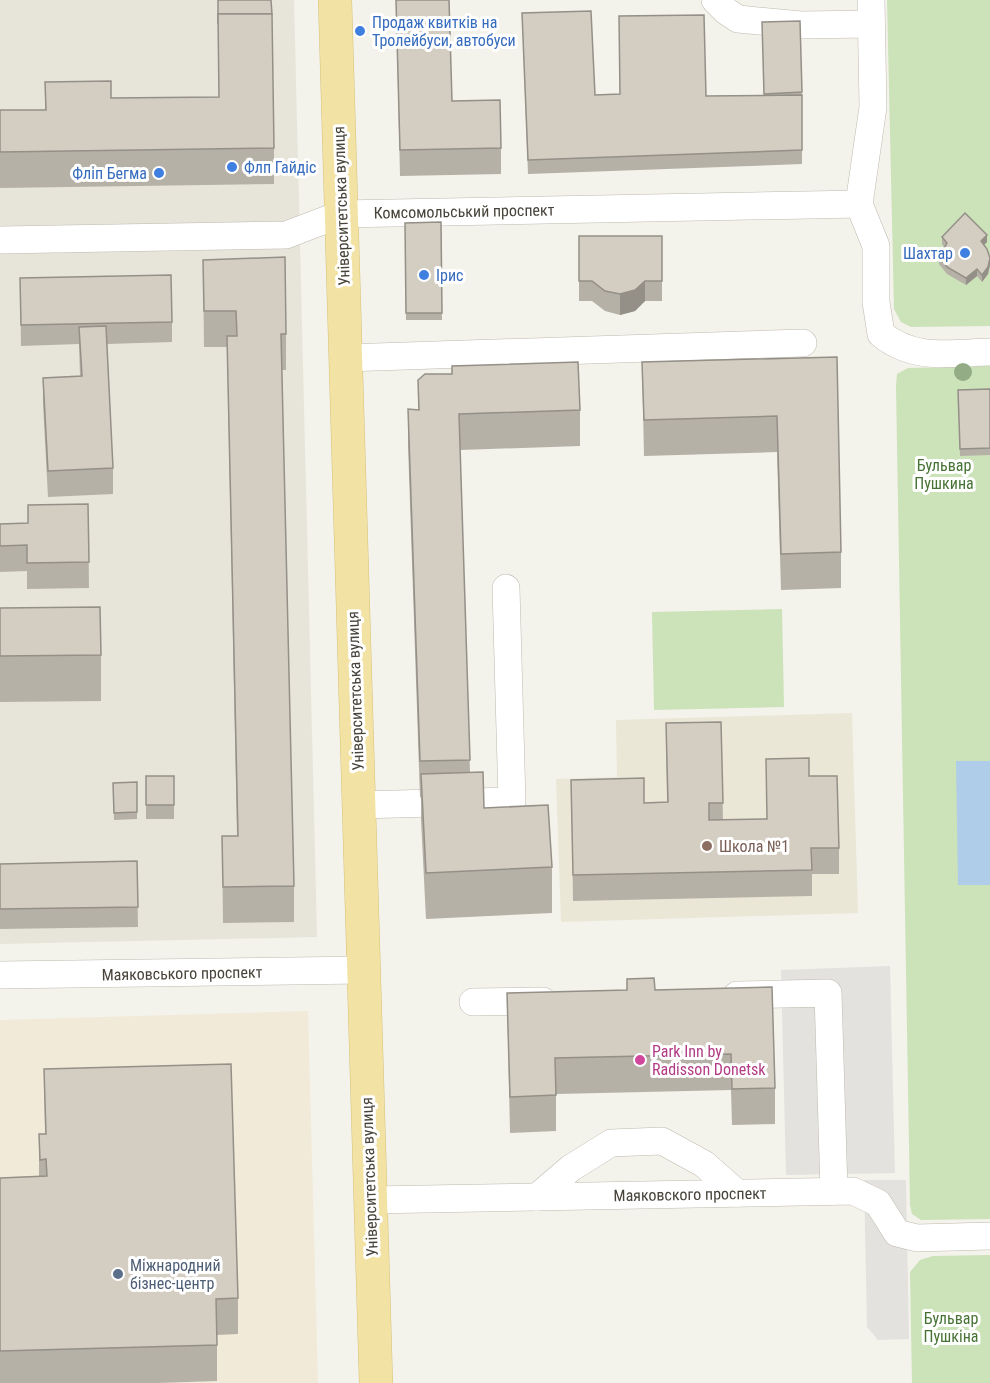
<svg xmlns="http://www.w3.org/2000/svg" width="990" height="1383" font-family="'Roboto Condensed',sans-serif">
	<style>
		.residential { fill: #e7e4da }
		.commercial { fill: #f2ead9 }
		.education { fill: #ebe7d7 }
		.green { fill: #cce2b9 }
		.parking { fill: #e3e2df }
		.water { fill: #afcce8 }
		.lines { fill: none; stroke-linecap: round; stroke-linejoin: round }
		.minor-casing { stroke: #bebaaf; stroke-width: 28 }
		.major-casing { stroke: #d6c177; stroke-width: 34 }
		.minor { stroke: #fff; stroke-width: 27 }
		.major { stroke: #f2e3a5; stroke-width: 33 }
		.tree { fill: #94ac86 }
		.wall { fill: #b6b1a7 }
		.shaded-wall { fill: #949088 }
		.building { fill: #d4cec2; stroke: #949088; stroke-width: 1.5 }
		.shop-dot { fill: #3f7fe0; stroke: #fff; stroke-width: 2 }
		.education-dot { fill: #8d6e63; stroke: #fff; stroke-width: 2 }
		.hotel-dot { fill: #d1479c; stroke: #fff; stroke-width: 2 }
		.service-dot { fill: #5c6f8a; stroke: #fff; stroke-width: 2 }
		.labels { text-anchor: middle; stroke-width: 6; stroke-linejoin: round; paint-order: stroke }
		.shop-label { font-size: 16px; fill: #366cbe; stroke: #fff; text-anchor: start }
		.street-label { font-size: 16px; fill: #47433a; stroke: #fff }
		.park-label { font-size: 16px; fill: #467234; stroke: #fff }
		.education-label { font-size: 16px; fill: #785e54; stroke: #fff; text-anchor: start }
		.hotel-label { font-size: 16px; fill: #b23c85; stroke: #fff; text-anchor: start }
		.service-label { font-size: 16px; fill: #4e5e75; stroke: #fff; text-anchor: start }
	</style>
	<rect width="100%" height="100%" fill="#f3f2eb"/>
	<polygon class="residential" points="0,0 294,0 317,937 0,944"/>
	<polygon class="commercial" points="308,1011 318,1383 0,1383 0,1020"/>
	<polygon class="education" points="852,713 858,913 561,922 556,779 617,777 616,720"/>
	<g class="green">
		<polygon points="887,0 990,0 990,326 911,327 901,322 894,309"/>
		<polygon points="990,366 990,1219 921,1220 912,1214 910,1205 896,386 897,374 908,368"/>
		<polygon points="782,609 784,707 654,710 652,612"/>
		<polygon points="990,1255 990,1383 912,1383 910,1272 920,1260 933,1256"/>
	</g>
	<g class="parking">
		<polygon points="890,966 895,1173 786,1175 781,970"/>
		<polygon points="864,1180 906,1180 909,1339 878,1340 867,1327"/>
	</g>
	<polygon class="water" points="956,761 990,761 990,885 958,885"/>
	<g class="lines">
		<defs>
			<g id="minor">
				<polyline points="715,0 726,11 738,19 801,25 871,24"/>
				<path d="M871,0L873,107L859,204L876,246V302L881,334C914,361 950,353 990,352"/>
				<polyline points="0,240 286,235 341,214 859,204"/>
				<polyline points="345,358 803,343"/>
				<polyline points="359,805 512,801 506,588"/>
				<polyline points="0,975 363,970"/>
				<polyline points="737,995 828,993 834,1191"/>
				<polyline points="473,1002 543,1001"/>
				<polyline points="537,1197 571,1168 611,1143 662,1141 704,1164 737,1193"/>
				<polyline points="370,1200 853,1191 878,1203 897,1233 917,1238 990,1236"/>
			</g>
			<polyline id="major" points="335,0 376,1383"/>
		</defs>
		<use href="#minor" class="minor-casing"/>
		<use href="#major" class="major-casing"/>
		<use href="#minor" class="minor"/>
		<use href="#major" class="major"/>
	</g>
	<circle class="tree" cx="963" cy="372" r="9"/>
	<g class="wall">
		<polygon points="218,0 274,148 274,184 0,188 0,110 45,110 45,82 111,98 219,97"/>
		<polygon points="396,0 449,0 452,101 501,148 501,174 400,176"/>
		<polygon points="522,13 595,95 706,96 764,95 762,22 800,21 802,95 802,164 528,174"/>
		<polygon points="441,222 442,320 406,320 405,223"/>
		<polygon points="579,236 662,236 662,301 645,301 635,311 620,315 605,311 592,301 579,301"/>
		<polygon points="942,237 987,242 984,245 990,265 988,274 982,282 977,276 966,285 947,274 939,264 939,257 945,248 942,244"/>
		<polygon points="203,260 286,334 286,370 282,370 294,886 294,922 223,923 222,836 237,836 227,347 204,347"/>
		<polygon points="20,278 172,322 172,342 107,344 113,468 113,494 48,497 43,404 43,378 80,376 79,344 21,346"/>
		<polygon points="837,357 841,552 841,588 781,590 777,452 644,456 642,362"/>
		<polygon points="418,380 580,410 580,446 460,450 470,772 484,808 552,867 552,913 426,919 421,820 421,797 420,798 408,445 408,409 418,410"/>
		<polygon points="990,389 990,455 960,456 958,390"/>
		<polygon points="88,504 89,588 27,589 27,571 0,572 0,524 28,523"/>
		<polygon points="0,608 101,655 101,701 0,702"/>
		<polygon points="721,722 723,820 766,819 839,848 839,874 812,874 812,896 573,901 571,780 644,803 667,802 666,723"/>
		<rect x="146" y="776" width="28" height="43"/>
		<polygon points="137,782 137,819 114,820 113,783"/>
		<polygon points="137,861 138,927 0,929 0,864"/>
		<polygon points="655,990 775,1088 775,1124 732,1125 731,1090 556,1094 556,1131 510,1133 507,993"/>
		<polygon points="44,1069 238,1298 238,1334 217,1335 217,1381 157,1383 0,1383 0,1178 39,1177 39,1134 45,1134"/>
	</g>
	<g class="shaded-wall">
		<polygon points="987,235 987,242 981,248 981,241"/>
		<polygon points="990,258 990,265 988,274 982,282 982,275"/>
		<polygon points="977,269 977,276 966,285 966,278"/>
		<polygon points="645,281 645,301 635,311 620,315 620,294"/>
	</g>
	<g class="building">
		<polygon points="218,0 271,0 272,14 218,14 218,24"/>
		<polygon points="396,0 449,0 452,101 500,100 501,148 400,150"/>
		<polygon points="591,11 595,95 620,94 619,16 704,15 706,96 802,95 802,150 528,160 522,13"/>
		<polygon points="218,14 272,14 274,148 0,152 0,110 46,110 45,82 111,81 111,98 219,97"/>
		<polygon points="800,21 802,92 764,94 762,22"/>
		<polygon points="965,213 987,235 981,241 987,249 990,258 988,267 982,275 977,269 966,278 947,267 939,257 947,243 942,237"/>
		<polygon points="441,222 442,313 406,313 405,223"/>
		<polygon points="579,236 662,236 662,281 645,281 635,290 620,294 605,291 592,281 579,281"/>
		<polygon points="285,257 286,334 281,334 294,886 223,887 222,836 238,836 227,336 237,336 236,311 204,311 203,260"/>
		<polygon points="171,275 172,322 21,325 20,278"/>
		<polygon points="106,326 113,468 48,471 43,378 82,376 79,327"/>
		<polygon points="837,357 841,552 781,554 777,416 644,420 642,362"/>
		<polygon points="578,362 580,410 459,414 470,760 420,761 408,409 419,410 418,380 425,374 452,374 452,366"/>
		<polygon points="990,389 990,448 960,449 958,390"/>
		<polygon points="88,504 89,562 27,563 27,545 0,546 0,524 28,523 28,505"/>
		<polygon points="100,607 101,655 0,656 0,608"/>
		<polygon points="721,722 723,803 709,803 709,820 767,819 766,759 809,758 809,776 837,776 839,848 811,848 812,870 573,875 571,780 644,778 644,803 668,802 666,723"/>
		<polygon points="483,772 484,808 548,805 552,867 426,873 421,774"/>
		<rect x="146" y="776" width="28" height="29"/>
		<polygon points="137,782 137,812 114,813 113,783"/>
		<polygon points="137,861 138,907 0,909 0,864"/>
		<polygon points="654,978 655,990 772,987 775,1088 732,1089 731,1054 555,1058 556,1095 510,1097 507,993 627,990 627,979"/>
		<polygon points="231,1064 238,1298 216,1299 217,1345 0,1351 0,1178 47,1176 46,1159 40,1160 39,1134 46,1134 44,1069"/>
	</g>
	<g class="shop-dot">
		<circle cx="360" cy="31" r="6"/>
		<circle cx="232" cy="167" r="6"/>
		<circle cx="159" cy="173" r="6"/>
		<circle cx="965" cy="253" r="6"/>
		<circle cx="424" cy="275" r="6"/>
	</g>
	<circle class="education-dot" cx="707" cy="846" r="6"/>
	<circle class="hotel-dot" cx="640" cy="1060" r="6"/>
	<circle class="service-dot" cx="118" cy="1274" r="6"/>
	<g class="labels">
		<g class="shop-label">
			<text x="372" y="28">Продаж квитків на<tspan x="372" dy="18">Тролейбуси, автобуси</tspan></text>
			<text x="244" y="173">Флп Гайдіс</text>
			<text x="147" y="179" text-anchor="end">Фліп Бегма</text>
			<text x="953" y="259" text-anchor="end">Шахтар</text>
			<text x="436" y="281">Ірис</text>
		</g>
		<g class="street-label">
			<text transform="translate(341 206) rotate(-92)" y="6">Університетська вулиця</text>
			<text transform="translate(464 211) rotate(-1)" y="6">Комсомольський проспект</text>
			<text transform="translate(355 691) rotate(-92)" y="6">Університетська вулиця</text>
			<text transform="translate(182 973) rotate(-1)" y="6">Маяковського проспект</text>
			<text transform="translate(369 1177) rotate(-92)" y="6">Університетська вулиця</text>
			<text transform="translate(690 1194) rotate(-1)" y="6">Маяковского проспект</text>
		</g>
		<g class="park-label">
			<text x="944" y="471">Бульвар<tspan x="944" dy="18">Пушкина</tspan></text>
			<text x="951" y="1324">Бульвар<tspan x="951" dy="18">Пушкіна</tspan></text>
		</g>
		<g class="education-label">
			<text x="719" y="852">Школа №1</text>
		</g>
		<g class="hotel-label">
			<text x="652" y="1057">Park Inn by<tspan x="652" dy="18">Radisson Donetsk</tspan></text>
		</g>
		<g class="service-label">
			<text x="130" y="1271">Міжнародний<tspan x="130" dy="18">бізнес-центр</tspan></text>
		</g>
	</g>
</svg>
